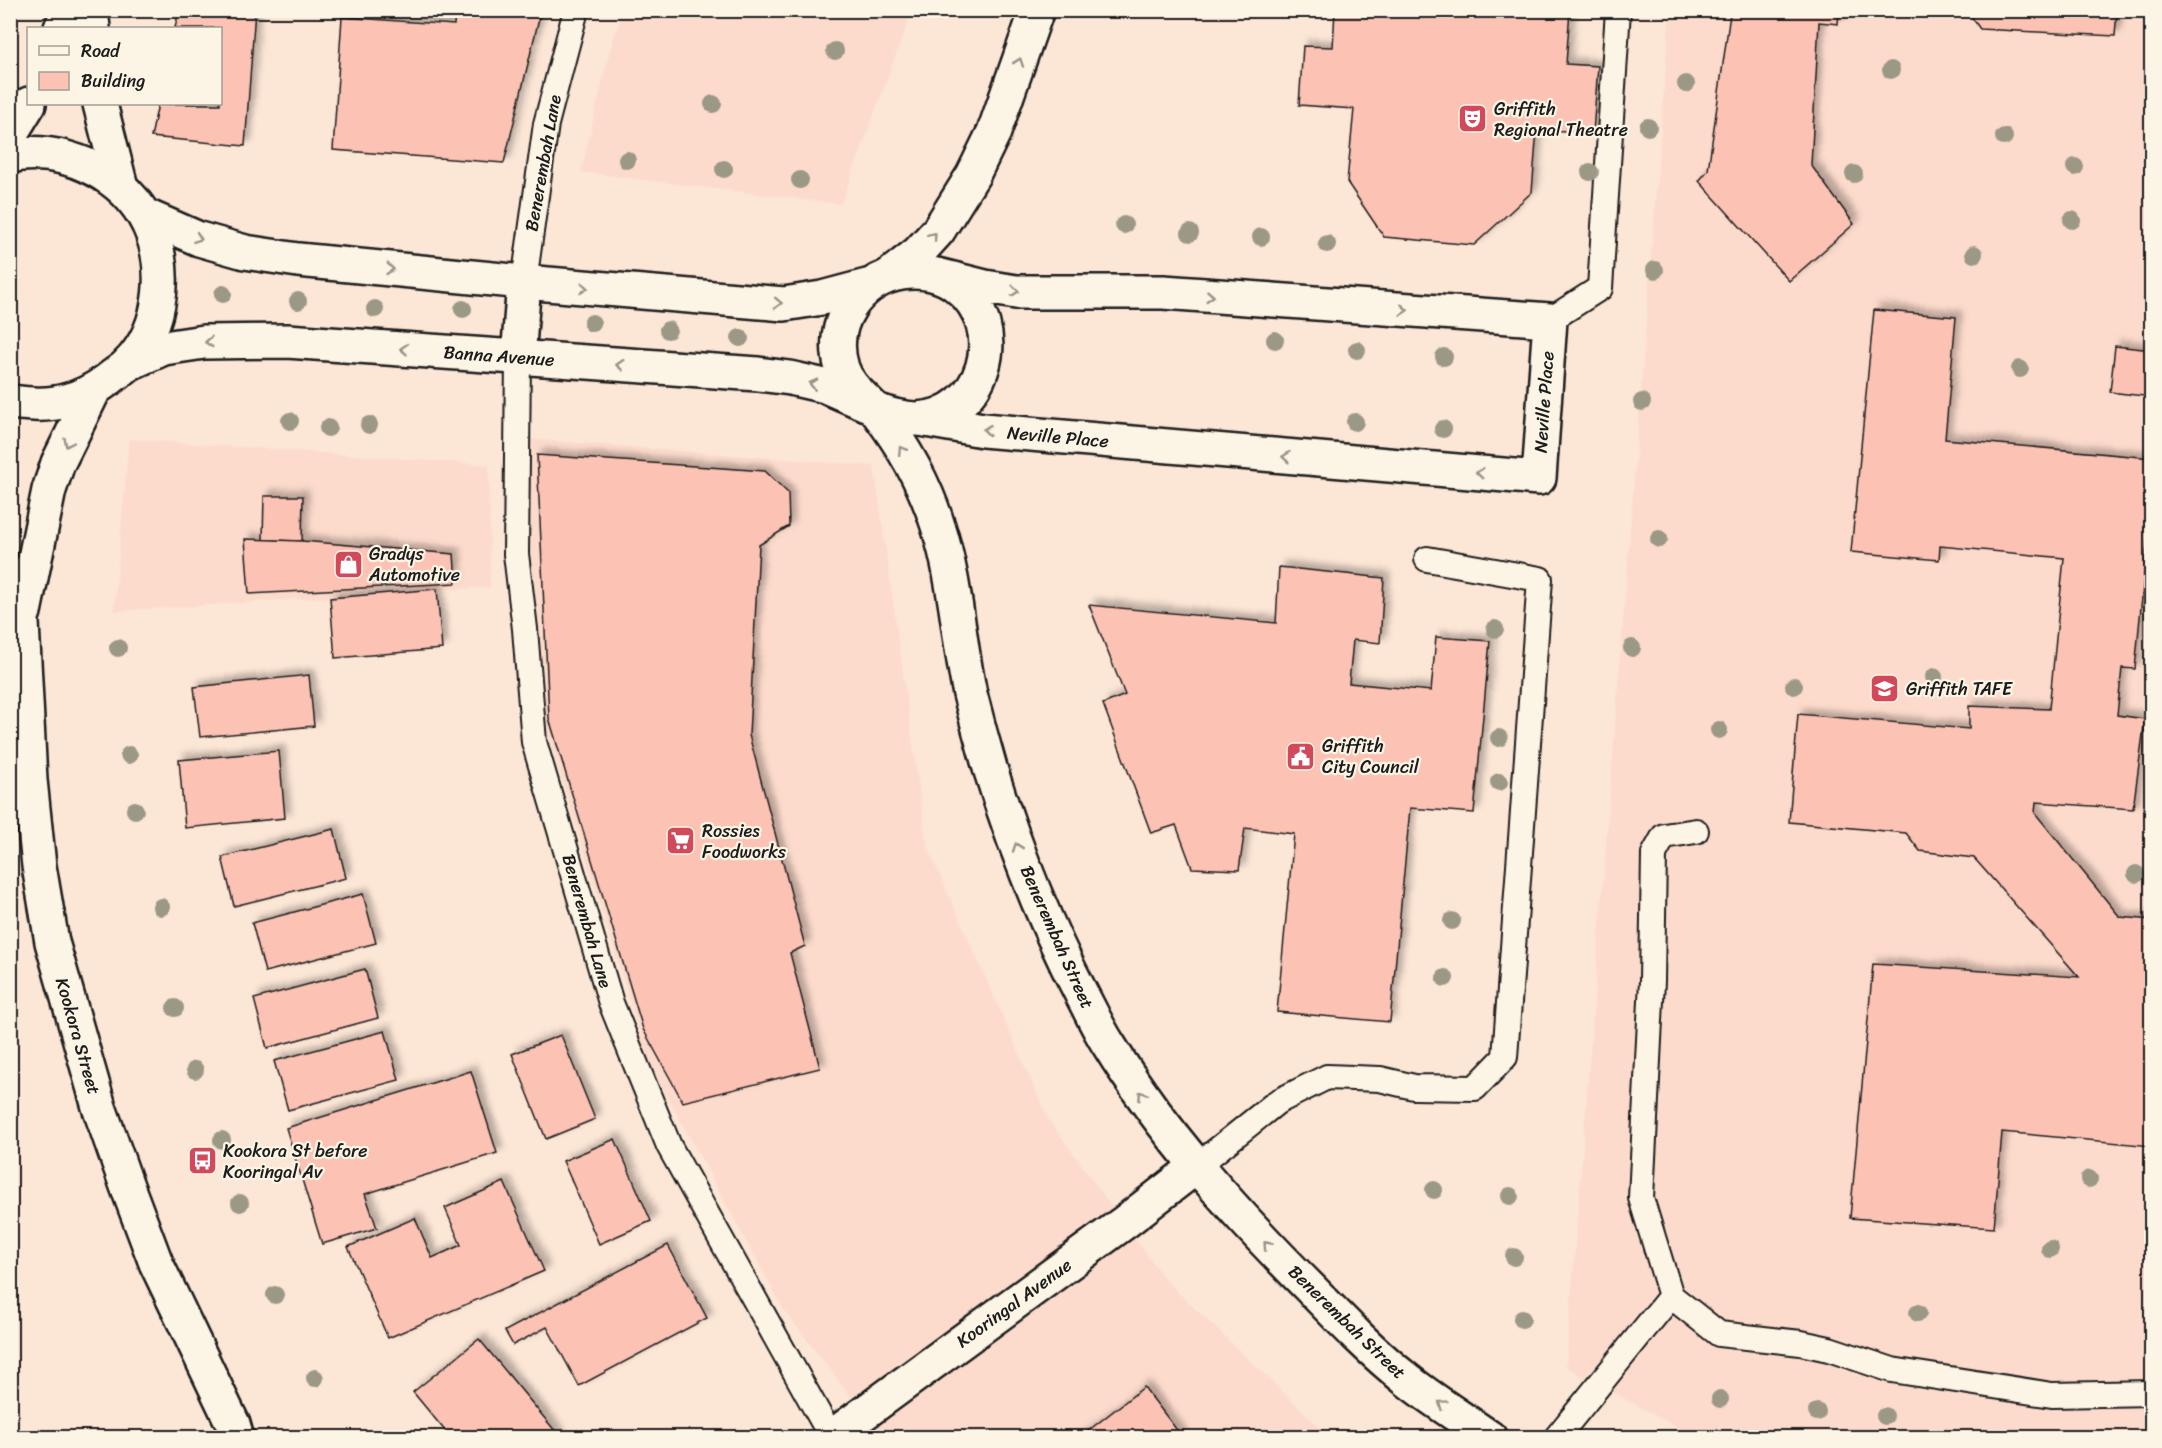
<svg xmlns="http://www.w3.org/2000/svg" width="2162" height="1448" font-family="Sriracha,sans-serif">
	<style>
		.built { fill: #fcdbcc }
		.building { fill: #fcc2b4; stroke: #1c1c1c; stroke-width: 1.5; filter: url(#shadow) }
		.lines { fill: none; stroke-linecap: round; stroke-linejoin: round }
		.lane-casing { stroke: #1c1c1c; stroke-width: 28 }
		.street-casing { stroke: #1c1c1c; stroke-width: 38 }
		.secondary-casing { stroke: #1c1c1c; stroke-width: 38 }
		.primary-casing { stroke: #1c1c1c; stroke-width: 38 }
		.lane { stroke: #fcf5e5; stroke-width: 24 }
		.street { stroke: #fcf5e5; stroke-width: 33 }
		.secondary { stroke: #fcf5e5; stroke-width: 33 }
		.primary { stroke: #fcf5e5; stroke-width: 33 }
		.tree { fill: #9b9886 }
		.oneway { stroke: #97938b }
		.labels { text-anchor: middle; stroke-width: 4.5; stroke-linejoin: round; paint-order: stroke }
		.poi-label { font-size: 18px; fill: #1c1c1c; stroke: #fcf5e5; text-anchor: start }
		.street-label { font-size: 18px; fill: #1c1c1c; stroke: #fcf5e5 }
	</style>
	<defs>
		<filter id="shadow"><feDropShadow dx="5.5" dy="-5.5" stdDeviation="3" flood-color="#0004"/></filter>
	</defs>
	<rect width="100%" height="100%" fill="#fce6d6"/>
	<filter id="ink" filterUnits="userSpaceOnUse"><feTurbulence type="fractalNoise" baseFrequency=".0167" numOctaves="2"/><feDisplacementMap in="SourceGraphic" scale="12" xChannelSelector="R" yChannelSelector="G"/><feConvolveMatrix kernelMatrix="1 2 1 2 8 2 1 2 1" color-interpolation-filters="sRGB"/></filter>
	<g filter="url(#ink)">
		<g class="built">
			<polygon points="624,11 912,11 841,204 581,172 613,38"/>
			<polygon points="1670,11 2151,11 2151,1437 1695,1437 1566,1367"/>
			<polygon points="129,439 489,465 490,587 114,611"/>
			<polygon points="528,439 874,466 927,846 1048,1119 1166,1281 1330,1437 887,1437 847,1392 784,1310 649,1063 529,674"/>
		</g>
		<g class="building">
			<polygon points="179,10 255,10 245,146 151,137 158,104 220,104 220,28 175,28"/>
			<polygon points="455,10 541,10 504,163 333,150 342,17 454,25"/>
			<polygon points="1335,10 1570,10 1566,64 1598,66 1593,133 1537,129 1532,192 1474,245 1384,237 1347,182 1354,109 1299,105 1303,46 1333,47"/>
			<polygon points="1721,10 1839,10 1838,24 1819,22 1811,165 1854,224 1789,281 1699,181 1708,170 1730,14 1722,15"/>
			<polygon points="1901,10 2117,10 2115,36 1980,29 1971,16"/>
			<polygon points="1874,310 1956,317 1945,439 2152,458 2152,493 2135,669 2122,668 2117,715 2145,719 2133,809 2036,802 2035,813 2120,917 2152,920 2152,1146 2002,1132 1994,1228 1850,1218 1873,964 2079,977 1974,858 1920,851 1906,833 1789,822 1798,714 1969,729 1969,706 2049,709 2064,558 1940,546 1939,560 1851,552"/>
			<polygon points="2115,346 2152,350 2152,397 2110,392"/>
			<polygon points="537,455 765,471 788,493 789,526 759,545 749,735 805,946 790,953 820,1068 683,1102 643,1029 549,718"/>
			<polygon points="264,496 303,496 302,541 263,540"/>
			<polygon points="245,539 302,541 454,554 456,583 249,594"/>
			<polygon points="1279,567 1384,578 1380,643 1353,640 1349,683 1431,691 1436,637 1490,641 1474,813 1410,808 1390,1022 1277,1012 1294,834 1245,828 1239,870 1192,868 1176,825 1151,833 1103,704 1125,695 1089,605 1276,623"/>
			<polygon points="437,589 442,649 335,658 330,598"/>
			<polygon points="309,675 314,726 200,737 194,687"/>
			<polygon points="279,751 285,818 185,828 179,760"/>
			<polygon points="334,829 346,878 234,906 222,857"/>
			<polygon points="363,894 376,943 265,972 252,923"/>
			<polygon points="365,969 378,1018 267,1048 254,999"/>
			<polygon points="385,1031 399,1080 288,1110 274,1061"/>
			<polygon points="561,1035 595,1119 546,1139 512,1054"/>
			<polygon points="471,1071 497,1153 365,1194 377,1228 322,1244 286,1128"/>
			<polygon points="615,1139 651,1221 599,1244 563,1161"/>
			<polygon points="504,1182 544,1271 388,1338 348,1247 415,1218 432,1258 461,1245 445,1208"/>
			<polygon points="668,1245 707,1318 579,1386 547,1327 513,1345 505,1331"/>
			<polygon points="479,1339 561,1438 451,1438 413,1392"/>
			<polygon points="1144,1387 1183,1438 1079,1438"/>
		</g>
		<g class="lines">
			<defs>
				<g id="lane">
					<polyline points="524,282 546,124 576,10"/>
					<polyline points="1550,320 1600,288 1618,10"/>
					<polyline points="518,358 516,554 525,629 534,742 611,1003 669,1146 832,1438"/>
					<polyline points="1197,1166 1277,1102 1327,1077 1380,1079 1414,1087 1475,1088 1505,1057 1540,579 1427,559"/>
					<polyline points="1671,1296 1719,1334 1801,1343 1829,1349 1892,1370 2052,1395 2152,1393"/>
					<polyline points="1556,1438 1671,1296 1641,1198 1652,981 1654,854 1664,836 1696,831"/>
				</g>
				<g id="street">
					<polyline points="91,10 93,28"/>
					<polyline points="61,28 69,10"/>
					<polyline points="100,104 121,187"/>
					<polyline points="10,135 29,104"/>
					<polyline points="920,419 983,430 1539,478 1550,320 1163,292 1016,292 985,287 937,275"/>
					<polyline points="10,573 22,622 30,780 39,866 52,942 99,1107 127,1186 156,1263 233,1424 237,1438"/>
					<polyline points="24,612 49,490 58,463 94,390"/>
				</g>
				<polyline id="secondary" points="830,1438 1125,1222 1197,1166"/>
				<g id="primary">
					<path d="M10,156C35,150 63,155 86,165C109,175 131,193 144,216C170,260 165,328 127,365C122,370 115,374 109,379C96,389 82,397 65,401C47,406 29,404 10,402"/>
					<polyline points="144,215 199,239 245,252 298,260 524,282 784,304 822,298 867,286"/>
					<polyline points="890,275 918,253 938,231 973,175 994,132 1037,10"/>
					<polyline points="518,358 524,282"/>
					<polyline points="128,364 164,348 204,342 287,341 758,374 790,378 825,386 866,404"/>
					<path d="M876,410C890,415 902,419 917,419C985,416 1010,328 958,287C943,274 921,270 902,273C858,280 828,324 842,368C849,389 866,398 879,414C904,447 926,487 938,526C956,581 958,638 970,694C976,718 983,744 990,768C1014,846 1045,924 1083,997C1091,1012 1098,1028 1107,1042C1163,1134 1237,1215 1313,1291C1342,1321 1373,1353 1406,1379C1432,1400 1462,1418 1490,1438"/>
				</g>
			</defs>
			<use href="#lane" class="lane-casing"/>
			<use href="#street" class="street-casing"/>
			<use href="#secondary" class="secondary-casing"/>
			<use href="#primary" class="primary-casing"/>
			<use href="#lane" class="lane"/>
			<use href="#street" class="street"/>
			<use href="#secondary" class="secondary"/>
			<use href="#primary" class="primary"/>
		</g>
		<g class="tree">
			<circle cx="835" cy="51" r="9"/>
			<circle cx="1891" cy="70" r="9"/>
			<circle cx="1686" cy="84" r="9"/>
			<circle cx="713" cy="104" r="9"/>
			<circle cx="1648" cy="127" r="9"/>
			<circle cx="2004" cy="137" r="9"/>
			<circle cx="627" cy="160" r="9"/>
			<circle cx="2075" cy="167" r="9"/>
			<circle cx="724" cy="169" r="9"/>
			<circle cx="1590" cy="172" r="9"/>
			<circle cx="1854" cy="174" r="9"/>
			<circle cx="800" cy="180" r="9"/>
			<circle cx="2072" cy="220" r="9"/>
			<circle cx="1124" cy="225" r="9"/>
			<circle cx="1190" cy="233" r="9"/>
			<circle cx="1261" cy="237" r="9"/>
			<circle cx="1327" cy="244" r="9"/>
			<circle cx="1974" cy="254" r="9"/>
			<circle cx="1655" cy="270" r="9"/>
			<circle cx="223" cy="294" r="9"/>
			<circle cx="298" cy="301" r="9"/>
			<circle cx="375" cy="309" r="9"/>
			<circle cx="463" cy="309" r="9"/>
			<circle cx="592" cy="323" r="9"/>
			<circle cx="668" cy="330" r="9"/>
			<circle cx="740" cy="338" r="9"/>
			<circle cx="1275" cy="340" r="9"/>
			<circle cx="1357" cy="350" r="9"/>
			<circle cx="1444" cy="357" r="9"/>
			<circle cx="2020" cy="369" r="9"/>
			<circle cx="1642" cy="402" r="9"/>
			<circle cx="290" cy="421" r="9"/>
			<circle cx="1355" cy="422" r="9"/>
			<circle cx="369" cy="425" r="9"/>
			<circle cx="328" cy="428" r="9"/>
			<circle cx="1443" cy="429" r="9"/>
			<circle cx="1659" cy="539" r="9"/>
			<circle cx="1495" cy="629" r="9"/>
			<circle cx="118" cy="648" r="9"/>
			<circle cx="1632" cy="648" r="9"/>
			<circle cx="1934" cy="677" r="9"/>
			<circle cx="1794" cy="686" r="9"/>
			<circle cx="1719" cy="730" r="9"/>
			<circle cx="1499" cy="738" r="9"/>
			<circle cx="129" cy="755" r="9"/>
			<circle cx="1499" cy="782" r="9"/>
			<circle cx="135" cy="810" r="9"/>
			<circle cx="2136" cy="874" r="9"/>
			<circle cx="161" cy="907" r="9"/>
			<circle cx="1452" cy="921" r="9"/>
			<circle cx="1445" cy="978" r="9"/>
			<circle cx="175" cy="1008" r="9"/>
			<circle cx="195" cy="1070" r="9"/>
			<circle cx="222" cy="1140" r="9"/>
			<circle cx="2089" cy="1179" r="9"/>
			<circle cx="1434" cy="1190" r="9"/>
			<circle cx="1510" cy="1196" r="9"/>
			<circle cx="240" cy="1203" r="9"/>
			<circle cx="2050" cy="1249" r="9"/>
			<circle cx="1514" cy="1257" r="9"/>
			<circle cx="275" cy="1295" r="9"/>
			<circle cx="1918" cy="1313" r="9"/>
			<circle cx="1522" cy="1319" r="9"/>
			<circle cx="315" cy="1378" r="9"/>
			<circle cx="1720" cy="1399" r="9"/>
			<circle cx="1817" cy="1412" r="9"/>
			<circle cx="1885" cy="1416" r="9"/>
		</g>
		<defs><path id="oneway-chevron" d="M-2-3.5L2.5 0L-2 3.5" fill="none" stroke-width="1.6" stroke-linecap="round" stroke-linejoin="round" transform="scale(1.5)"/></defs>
		<g class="oneway">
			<use href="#oneway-chevron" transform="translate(1019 62) rotate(-71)"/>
			<use href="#oneway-chevron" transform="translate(933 236) rotate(-49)"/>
			<use href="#oneway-chevron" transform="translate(198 238) rotate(20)"/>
			<use href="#oneway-chevron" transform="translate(390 269) rotate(6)"/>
			<use href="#oneway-chevron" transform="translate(584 288) rotate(5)"/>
			<use href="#oneway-chevron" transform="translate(1015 291) rotate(6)"/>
			<use href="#oneway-chevron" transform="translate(1210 296) rotate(4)"/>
			<use href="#oneway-chevron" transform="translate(778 303) rotate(1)"/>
			<use href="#oneway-chevron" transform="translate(1404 310) rotate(4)"/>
			<use href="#oneway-chevron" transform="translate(209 342) rotate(176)"/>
			<use href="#oneway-chevron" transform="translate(404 349) rotate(-176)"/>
			<use href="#oneway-chevron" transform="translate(620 365) rotate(-176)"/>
			<use href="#oneway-chevron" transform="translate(813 384) rotate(-167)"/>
			<use href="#oneway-chevron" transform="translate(987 430) rotate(-174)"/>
			<use href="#oneway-chevron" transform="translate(68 443) rotate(115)"/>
			<use href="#oneway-chevron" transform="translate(902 450) rotate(-122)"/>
			<use href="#oneway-chevron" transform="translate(1286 457) rotate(-175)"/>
			<use href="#oneway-chevron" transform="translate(1480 473) rotate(-175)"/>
			<use href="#oneway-chevron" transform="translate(1017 847) rotate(-109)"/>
			<use href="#oneway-chevron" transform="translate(1142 1095) rotate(-124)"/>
			<use href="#oneway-chevron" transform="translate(1267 1245) rotate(-132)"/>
			<use href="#oneway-chevron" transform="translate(1442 1404) rotate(-145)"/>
		</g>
	</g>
	<defs>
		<symbol id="theatre-square" viewBox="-11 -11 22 22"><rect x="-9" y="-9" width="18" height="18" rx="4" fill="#d1495b" stroke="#fcf5e5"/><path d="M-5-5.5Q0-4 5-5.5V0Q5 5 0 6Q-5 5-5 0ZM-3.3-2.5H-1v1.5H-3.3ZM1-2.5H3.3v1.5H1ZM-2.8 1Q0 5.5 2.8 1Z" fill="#fff"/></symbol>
		<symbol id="shop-square" viewBox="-11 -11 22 22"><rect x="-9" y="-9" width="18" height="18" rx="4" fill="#d1495b" stroke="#fcf5e5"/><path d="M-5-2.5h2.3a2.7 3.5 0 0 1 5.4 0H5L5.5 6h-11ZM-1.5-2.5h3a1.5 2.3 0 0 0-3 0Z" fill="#fff"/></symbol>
		<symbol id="university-square" viewBox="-11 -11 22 22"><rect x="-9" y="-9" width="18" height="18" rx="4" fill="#d1495b" stroke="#fcf5e5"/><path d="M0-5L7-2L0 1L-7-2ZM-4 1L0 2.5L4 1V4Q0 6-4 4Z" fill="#fff"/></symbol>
		<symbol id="civic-square" viewBox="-11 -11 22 22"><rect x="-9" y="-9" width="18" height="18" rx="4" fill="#d1495b" stroke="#fcf5e5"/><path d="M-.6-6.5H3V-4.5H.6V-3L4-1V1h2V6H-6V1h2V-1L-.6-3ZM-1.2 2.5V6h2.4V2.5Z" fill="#fff"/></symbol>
		<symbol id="supermarket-square" viewBox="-11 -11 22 22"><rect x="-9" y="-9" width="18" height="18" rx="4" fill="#d1495b" stroke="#fcf5e5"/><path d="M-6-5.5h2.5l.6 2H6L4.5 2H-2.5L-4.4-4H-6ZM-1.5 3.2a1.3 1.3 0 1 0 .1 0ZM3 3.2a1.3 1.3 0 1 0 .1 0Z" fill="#fff"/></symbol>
		<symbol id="bus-square" viewBox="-11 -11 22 22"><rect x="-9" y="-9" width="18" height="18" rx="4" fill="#d1495b" stroke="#fcf5e5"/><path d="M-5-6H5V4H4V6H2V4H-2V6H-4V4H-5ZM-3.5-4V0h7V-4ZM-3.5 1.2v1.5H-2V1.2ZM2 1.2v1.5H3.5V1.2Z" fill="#fff"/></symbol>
	</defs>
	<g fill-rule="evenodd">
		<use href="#theatre-square" x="1456" y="102" width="33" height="33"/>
		<use href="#shop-square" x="332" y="548" width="33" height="33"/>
		<use href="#university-square" x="1868" y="672" width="33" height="33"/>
		<use href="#civic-square" x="1284" y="740" width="33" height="33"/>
		<use href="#supermarket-square" x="664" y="824" width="33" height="33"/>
		<use href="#bus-square" x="186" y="1144" width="33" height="33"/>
	</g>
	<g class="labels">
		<g class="poi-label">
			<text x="1494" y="115">Griffith<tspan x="1494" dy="21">Regional Theatre</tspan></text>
			<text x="369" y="560">Gradys<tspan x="369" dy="21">Automotive</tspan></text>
			<text x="1906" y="695">Griffith TAFE</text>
			<text x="1322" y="752">Griffith<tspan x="1322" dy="21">City Council</tspan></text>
			<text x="702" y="837">Rossies<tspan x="702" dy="21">Foodworks</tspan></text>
			<text x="223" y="1157">Kookora St before<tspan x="223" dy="21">Kooringal Av</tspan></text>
		</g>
		<g class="street-label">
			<text transform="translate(543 163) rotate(-80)" y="6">Benerembah Lane</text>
			<text transform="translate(499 356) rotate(4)" y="6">Banna Avenue</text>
			<text transform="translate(1544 402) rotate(-86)" y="6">Neville Place</text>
			<text transform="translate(1058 437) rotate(5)" y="6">Neville Place</text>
			<text transform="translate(587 921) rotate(74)" y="6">Benerembah Lane</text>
			<text transform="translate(1057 937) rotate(66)" y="6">Benerembah Street</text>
			<text transform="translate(78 1036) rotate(74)" y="6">Kookora Street</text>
			<text transform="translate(1014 1303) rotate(-36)" y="6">Kooringal Avenue</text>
			<text transform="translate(1347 1322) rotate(44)" y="6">Benerembah Street</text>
		</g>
	</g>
	<rect width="2162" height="1448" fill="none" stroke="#fcf5e5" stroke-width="36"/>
	<rect x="18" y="18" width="2126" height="1412" fill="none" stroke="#1c1c1c" stroke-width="2" filter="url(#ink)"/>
	<rect x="27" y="27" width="195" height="78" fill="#fcf5e5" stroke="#a29e95" stroke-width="1.5"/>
	<rect x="39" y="46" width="30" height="9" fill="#fcf5e5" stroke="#a29e95" stroke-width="1.5"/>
	<text x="81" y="57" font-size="18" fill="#1c1c1c">Road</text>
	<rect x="39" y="72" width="30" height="18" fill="#fcc2b4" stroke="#a29e95" stroke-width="1.5"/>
	<text x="81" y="87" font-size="18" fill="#1c1c1c">Building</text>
</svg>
